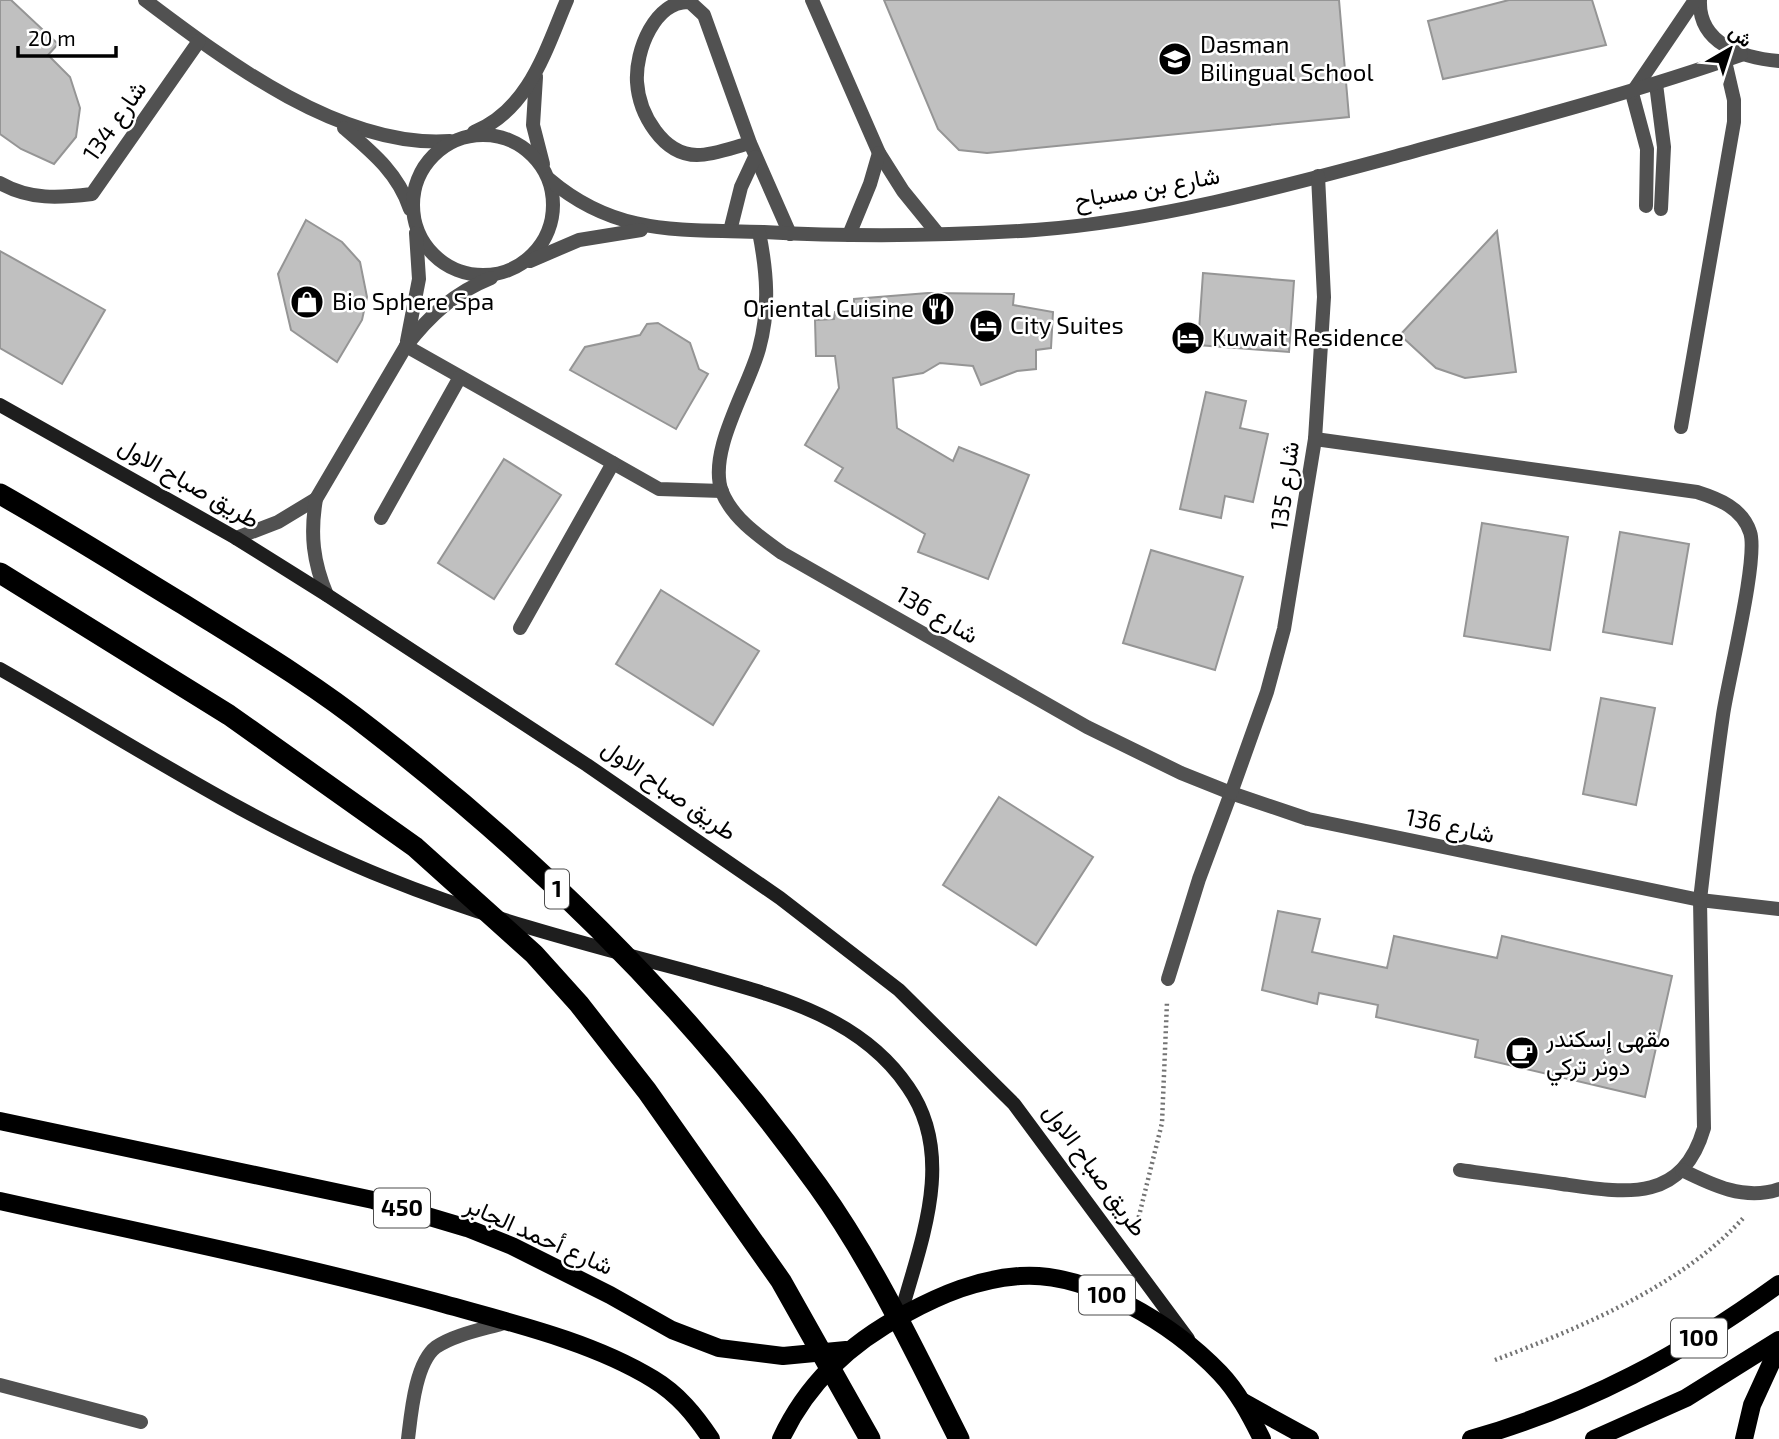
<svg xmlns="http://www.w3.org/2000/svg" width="1779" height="1439" font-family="'Exo 2',Vazirmatn,sans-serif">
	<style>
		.building { fill: #c0c0c0; stroke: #959595; stroke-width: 2 }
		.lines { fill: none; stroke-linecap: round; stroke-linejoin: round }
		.path { stroke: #737373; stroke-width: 4.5; stroke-dasharray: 2 3.5; stroke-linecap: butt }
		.service { stroke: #515151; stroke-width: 14 }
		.minor { stroke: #515151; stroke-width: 14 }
		.secondary { stroke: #1e1e1e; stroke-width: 14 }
		.primary { stroke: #000; stroke-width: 18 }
		.motorway { stroke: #000; stroke-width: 21 }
		.labels { text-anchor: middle; stroke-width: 5; stroke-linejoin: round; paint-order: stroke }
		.shield { fill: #fff; stroke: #4c4c4c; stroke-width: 2 }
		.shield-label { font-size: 23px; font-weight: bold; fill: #000 }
		.poi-label { font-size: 24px; fill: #000; stroke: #fff; text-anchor: start }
		.street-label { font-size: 24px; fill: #000; stroke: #fff }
	</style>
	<rect width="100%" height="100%" fill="#fff"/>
	<g class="building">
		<polygon points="0,0 11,0 58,44 48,55 70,77 80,108 76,137 54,164 21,149 0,134"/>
		<polygon points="884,0 1339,0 1349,117 987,153 959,150 938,129"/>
		<polygon points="1509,0 1592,0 1606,45 1443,79 1428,21"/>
		<polygon points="306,220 342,242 360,262 367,297 362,320 337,362 291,330 278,274"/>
		<polygon points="1497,231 1516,372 1465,378 1436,368 1400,335"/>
		<polygon points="0,251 105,310 62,384 0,348"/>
		<polygon points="1203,273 1294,281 1289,352 1198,345"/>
		<polygon points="928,293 1014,294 1013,305 1053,312 1051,348 1036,350 1036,369 1017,371 981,385 973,366 940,363 923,373 893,378 897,428 953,461 959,447 1029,475 988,579 918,552 925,534 835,481 843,468 805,445 839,388 835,356 816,356 815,320 834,319 835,312 854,311 854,299"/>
		<polygon points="658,323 690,343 699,369 708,374 676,429 570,370 585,347 640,335 647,324"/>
		<polygon points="1206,392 1246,401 1240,428 1268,434 1253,502 1225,496 1221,518 1180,509"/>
		<polygon points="504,459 561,495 494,599 438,563"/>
		<polygon points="1482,523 1568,537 1550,650 1464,636"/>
		<polygon points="1620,532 1689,544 1672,644 1603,632"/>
		<polygon points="1151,550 1243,577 1215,670 1123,643"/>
		<polygon points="661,590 759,651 713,725 616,664"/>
		<polygon points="1601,698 1655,708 1636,805 1583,794"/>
		<polygon points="999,797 1093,857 1036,945 943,885"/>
		<polygon points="1278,911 1320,919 1312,952 1387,968 1394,936 1497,958 1502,936 1672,976 1645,1097 1475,1057 1478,1040 1376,1017 1378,1005 1319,993 1317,1004 1262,990"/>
	</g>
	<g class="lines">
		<g class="path">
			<polyline points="1136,1228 1162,1123 1167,1002"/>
			<path d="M1495,1360C1580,1328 1684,1285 1745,1216"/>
		</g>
		<g class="service">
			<polyline points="812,0 879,153 903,191 938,234"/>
			<polyline points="1656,84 1664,147 1661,209"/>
			<polyline points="1632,93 1647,149 1646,206"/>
			<path d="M750,143C734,147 714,155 697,155C663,155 639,114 637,82C635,51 655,0 690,2L704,15L750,143L790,234"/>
			<polyline points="730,231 741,187 755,157"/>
			<polyline points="849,235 870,184 879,153"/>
			<polyline points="406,346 659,489 722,491"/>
			<polyline points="1681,427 1734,122 1734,100 1725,61"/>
			<polyline points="381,518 460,377"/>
			<polyline points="520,628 613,463"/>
			<polyline points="1168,979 1199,879 1231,793"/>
			<path d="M1460,1170C1494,1175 1528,1179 1562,1184C1625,1193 1682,1204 1704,1128L1700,900L1779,909"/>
			<path d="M1682,1170C1712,1185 1745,1201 1779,1189"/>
			<polyline points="0,1385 141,1422"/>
			<path d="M408,1439C411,1415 415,1363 436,1347C455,1334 485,1329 507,1322"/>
		</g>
		<g class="minor">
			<path d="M145,0C227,62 343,149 450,141"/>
			<path d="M1700,0C1698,44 1743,58 1779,61"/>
			<polyline points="536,77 533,125 543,164"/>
			<polyline points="1632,93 1695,0"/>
			<path d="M344,128C372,152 398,173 410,209"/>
			<path d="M474,132C529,110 546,49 567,0"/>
			<circle cx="483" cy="205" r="70"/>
			<path d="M549,179C617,237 681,229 764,232C854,237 945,236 1035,230C1158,221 1285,186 1404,154C1517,123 1630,94 1741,55"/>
			<path d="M0,183C30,200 59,198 92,194L199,41"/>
			<path d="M759,232C767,272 770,309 759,349C748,389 707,452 722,492C733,519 760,537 782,553L1087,727L1181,773L1231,793L1308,819L1700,900C1707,839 1714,777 1723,715C1728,680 1759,557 1750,532C1742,508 1719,499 1697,492L1315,439"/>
			<polyline points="530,261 579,240 641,230"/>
			<polyline points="407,341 419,279 416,233"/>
			<polyline points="236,538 278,522 316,499"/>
			<path d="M327,595C313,562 310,534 316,499L406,346C430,315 454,293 491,278"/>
			<polyline points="1231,793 1267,692 1284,629 1315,439 1324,297 1318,176"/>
		</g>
		<g class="secondary">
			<polyline points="0,405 236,538 327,595 587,765 780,898 899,990 1014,1104 1188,1339"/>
			<path d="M0,669C125,740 253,825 386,878C487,919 593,946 698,974C776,996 860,1016 908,1087C957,1157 920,1243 900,1317"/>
		</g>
		<g class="primary">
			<polyline points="0,1121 373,1200 467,1228 512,1246 610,1295 672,1330 719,1348 783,1356 846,1350"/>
			<path d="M0,1201C148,1234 297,1264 444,1304C512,1323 593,1342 653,1379C678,1394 695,1415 711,1439"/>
			<polyline points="1243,1402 1310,1439"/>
			<path d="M781,1439C807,1383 852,1342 905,1314C942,1294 978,1279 1020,1276C1088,1271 1174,1325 1220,1373C1238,1392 1250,1415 1262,1439"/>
			<path d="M1471,1439C1588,1405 1681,1355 1779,1284"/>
			<polyline points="1594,1439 1686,1398 1779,1340"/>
			<polyline points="1744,1439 1752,1405 1779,1346"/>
		</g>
		<g class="motorway">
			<path d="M0,494C62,529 122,567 183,604C247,644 313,683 372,730C540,860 694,1013 818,1186C874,1264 916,1354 959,1439"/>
			<polyline points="0,573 229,715 415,847 534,954 579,1004 647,1091 781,1281 870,1439"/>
		</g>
	</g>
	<defs>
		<symbol id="school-disc" viewBox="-11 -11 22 22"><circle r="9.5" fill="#000" stroke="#fff"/><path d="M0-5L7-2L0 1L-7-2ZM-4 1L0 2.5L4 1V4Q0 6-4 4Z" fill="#fff"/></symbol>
		<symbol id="shop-disc" viewBox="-11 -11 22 22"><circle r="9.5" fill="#000" stroke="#fff"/><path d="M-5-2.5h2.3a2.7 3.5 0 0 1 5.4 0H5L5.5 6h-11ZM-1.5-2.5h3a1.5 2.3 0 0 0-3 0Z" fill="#fff"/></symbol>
		<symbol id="restaurant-disc" viewBox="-11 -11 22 22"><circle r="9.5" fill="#000" stroke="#fff"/><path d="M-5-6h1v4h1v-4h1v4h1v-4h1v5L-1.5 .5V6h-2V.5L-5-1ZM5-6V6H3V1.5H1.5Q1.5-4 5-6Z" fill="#fff"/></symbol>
		<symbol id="hotel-disc" viewBox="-11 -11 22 22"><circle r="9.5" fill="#000" stroke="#fff"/><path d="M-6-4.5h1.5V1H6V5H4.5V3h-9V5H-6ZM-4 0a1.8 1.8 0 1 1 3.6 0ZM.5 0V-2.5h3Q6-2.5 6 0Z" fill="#fff"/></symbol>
		<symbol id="cafe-disc" viewBox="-11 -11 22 22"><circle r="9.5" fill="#000" stroke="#fff"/><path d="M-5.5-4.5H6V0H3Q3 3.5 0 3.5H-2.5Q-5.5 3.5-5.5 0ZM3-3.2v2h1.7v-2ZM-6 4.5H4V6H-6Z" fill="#fff"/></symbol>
	</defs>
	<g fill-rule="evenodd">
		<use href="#school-disc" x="1156" y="40" width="38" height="38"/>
		<use href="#shop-disc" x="288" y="283" width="38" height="38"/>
		<use href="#restaurant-disc" x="919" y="290" width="38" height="38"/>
		<use href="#hotel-disc" x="967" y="307" width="38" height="38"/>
		<use href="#hotel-disc" x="1169" y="319" width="38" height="38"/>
		<use href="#cafe-disc" x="1503" y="1034" width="38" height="38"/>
	</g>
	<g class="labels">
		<g class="shield">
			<rect x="545" y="869.5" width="24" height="39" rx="5"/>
			<rect x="374" y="1188.5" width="56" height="39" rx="5"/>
			<rect x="1079" y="1275.5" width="56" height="39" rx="5"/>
			<rect x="1671" y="1318.5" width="56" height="39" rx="5"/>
		</g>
		<g class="shield-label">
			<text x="557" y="897">1</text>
			<text x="402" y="1216">450</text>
			<text x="1107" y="1303">100</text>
			<text x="1699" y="1346">100</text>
		</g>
		<g class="poi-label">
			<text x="1200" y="53">Dasman<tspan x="1200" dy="28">Bilingual School</tspan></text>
			<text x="332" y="310">Bio Sphere Spa</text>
			<text x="914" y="317" text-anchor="end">Oriental Cuisine</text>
			<text x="1010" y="334">City Suites</text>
			<text x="1212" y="346">Kuwait Residence</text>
			<text x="1546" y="1047">مقهى إسكندر<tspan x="1546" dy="28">دونر تركي</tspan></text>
		</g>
		<g class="street-label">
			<text transform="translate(115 121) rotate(-55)" y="8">شارع 134</text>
			<text transform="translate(1147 188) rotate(-10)" y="8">شارع بن مسباح</text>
			<text transform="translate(189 483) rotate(30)" y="8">طريق صباح الاول</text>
			<text transform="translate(1285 486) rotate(-82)" y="8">شارع 135</text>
			<text transform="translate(937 615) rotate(30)" y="8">شارع 136</text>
			<text transform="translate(669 790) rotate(35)" y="8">طريق صباح الاول</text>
			<text transform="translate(1450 826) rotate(12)" y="8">شارع 136</text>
			<text transform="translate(1095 1170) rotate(54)" y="8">طريق صباح الاول</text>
			<text transform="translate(539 1236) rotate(24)" y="8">شارع أحمد الجابر</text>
		</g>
	</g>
	<g transform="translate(1730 49) rotate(39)" stroke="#ffffff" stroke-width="5" paint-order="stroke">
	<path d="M0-5L12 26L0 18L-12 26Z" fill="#000000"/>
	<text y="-10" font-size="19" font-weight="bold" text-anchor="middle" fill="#000000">ش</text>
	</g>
	<path d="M18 46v10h98v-10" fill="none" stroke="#000000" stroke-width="3.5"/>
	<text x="28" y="46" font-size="21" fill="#000000" stroke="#ffffff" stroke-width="5" paint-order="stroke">20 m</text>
</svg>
